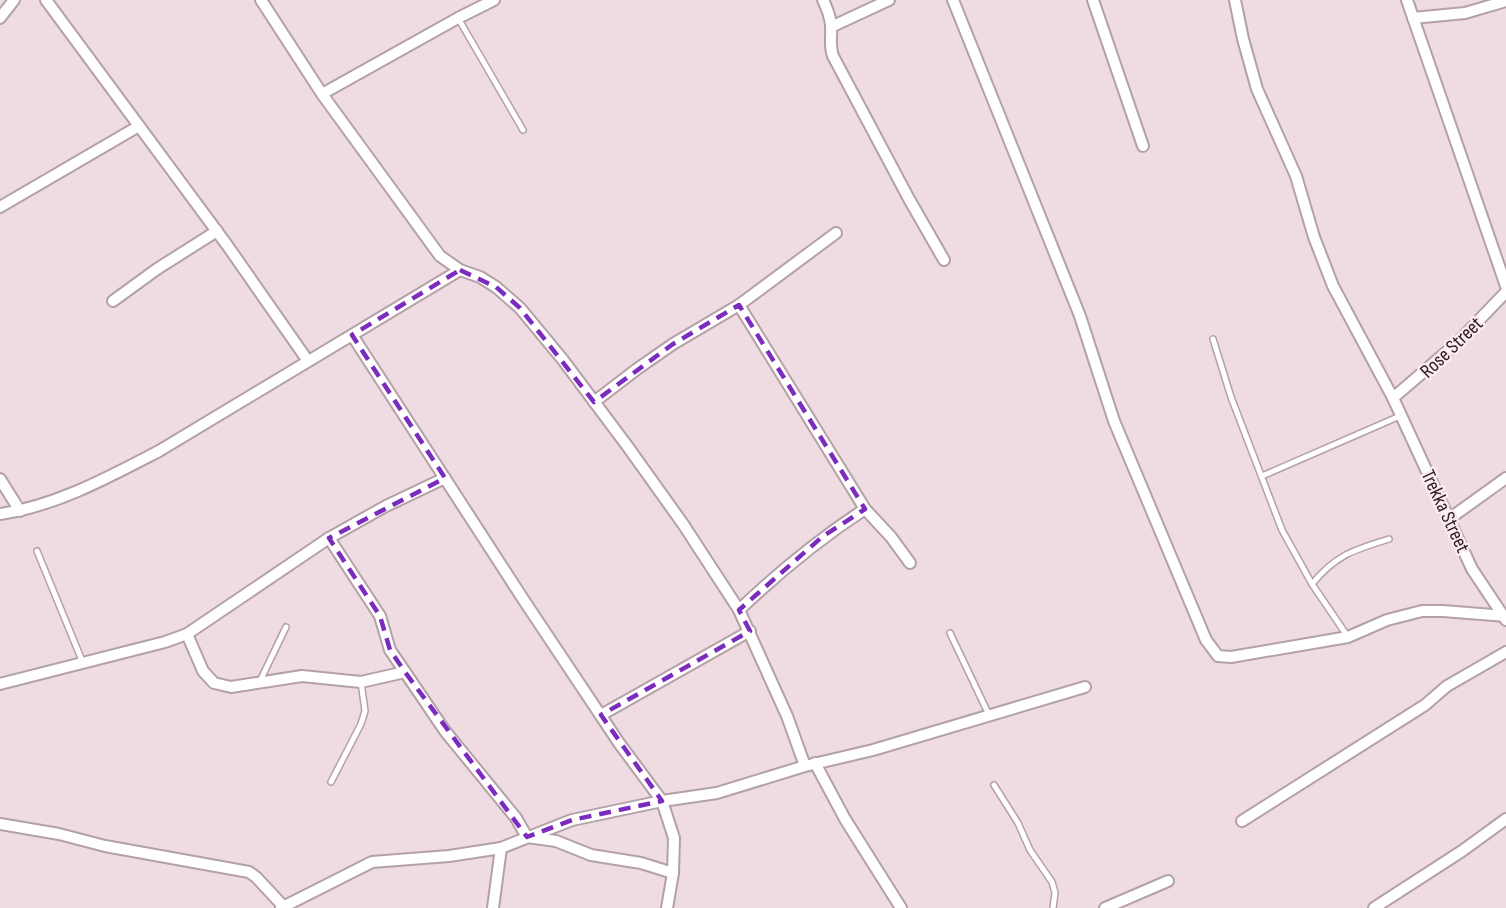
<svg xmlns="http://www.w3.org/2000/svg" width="1506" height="908" font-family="'Sofia Sans Condensed',sans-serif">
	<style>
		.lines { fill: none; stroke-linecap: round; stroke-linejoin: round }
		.service-casing { stroke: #b4a1a8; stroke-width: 8 }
		.minor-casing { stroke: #b4a1a8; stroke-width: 14 }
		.service { stroke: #fff; stroke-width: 5 }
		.minor { stroke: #fff; stroke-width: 10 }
		.marked { fill: none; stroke: #7b2cbf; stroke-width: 4.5; stroke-dasharray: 12 8; stroke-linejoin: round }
		.labels { text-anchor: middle; stroke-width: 5; stroke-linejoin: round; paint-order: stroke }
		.street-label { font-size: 20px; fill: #2a2225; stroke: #fde9f0 }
	</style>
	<rect width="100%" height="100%" fill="#efdbe2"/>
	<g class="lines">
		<defs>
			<g id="service">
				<polyline points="458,18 523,130"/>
				<polyline points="1213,339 1231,397 1282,530 1312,584 1348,637"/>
				<polyline points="1262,476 1400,416"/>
				<polyline points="37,551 83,663"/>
				<path d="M1312,584C1336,555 1353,550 1389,539"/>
				<polyline points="950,633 989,715"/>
				<polyline points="260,681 286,627"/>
				<polyline points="331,782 361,724 365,711 361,682"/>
				<polyline points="994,785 1018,823 1030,850 1052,882 1055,893 1053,908"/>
			</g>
			<g id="minor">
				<polyline points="46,0 227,245 308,361"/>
				<polyline points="261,0 322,94 440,256 460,270 480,277 496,287 520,308 563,360 628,447 683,524 739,610 787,716 805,766 717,793 662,801 572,820 501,848 449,856 372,862 281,908"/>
				<path d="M823,0C827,8 830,16 831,25C832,36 829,45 833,56L909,199L944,260"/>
				<polyline points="953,0 1080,316 1114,421 1206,640 1218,656 1231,657 1348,637 1387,620 1422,611 1443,611 1506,616"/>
				<polyline points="1093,0 1143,146"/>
				<polyline points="1235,0 1243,39 1257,89 1296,176 1314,237 1333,286 1393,398 1472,569 1506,620"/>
				<polyline points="1407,0 1506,286"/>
				<polyline points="0,18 14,0"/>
				<polyline points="1413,18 1465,13 1506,1"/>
				<polyline points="831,27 889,0"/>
				<polyline points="322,94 458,18 494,0"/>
				<polyline points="0,207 139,126"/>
				<polyline points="113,301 157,269 217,231"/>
				<polyline points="739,305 865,509 891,537 910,563"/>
				<polyline points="352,335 525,602 619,743 662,801 674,838 673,873 667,908"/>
				<polyline points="1393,398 1458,342 1506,292"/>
				<polyline points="594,402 637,369 673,344 739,305 836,233"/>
				<polyline points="0,479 20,511"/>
				<path d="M0,514C56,506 109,477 159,451L460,270"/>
				<polyline points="1449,519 1506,478"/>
				<polyline points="329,538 380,616 390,650 405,672 445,731 516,818 527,837 556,841 591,855 641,863 673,873"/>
				<path d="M739,610C779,572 819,539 865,509"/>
				<polyline points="187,634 203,671 214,683 231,687 302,676 361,682 405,672"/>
				<polyline points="0,684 165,642 187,634 329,538 386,506 445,478"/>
				<polyline points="601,715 750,631"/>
				<polyline points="815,763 845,819 901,908"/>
				<polyline points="805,766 873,750 1085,687"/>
				<polyline points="1242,821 1425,705 1447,686 1506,652"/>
				<polyline points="0,824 59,834 105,846 249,872 256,877 283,906"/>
				<polyline points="493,908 501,848"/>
				<polyline points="1105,908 1168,881"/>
				<polyline points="1374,908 1462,851 1506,819"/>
			</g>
		</defs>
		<use href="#service" class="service-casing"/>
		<use href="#minor" class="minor-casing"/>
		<use href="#service" class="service"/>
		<use href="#minor" class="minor"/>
	</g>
	<path class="marked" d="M460,270L496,287L520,308L594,402L673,344L739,305L865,509L822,537L739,610L750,631L601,715L662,801L572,820L527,837L405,672L390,650L380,616L329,538L445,478L352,335Z"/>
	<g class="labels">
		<g class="street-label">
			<text transform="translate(1451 347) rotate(-44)" y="7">Rose Street</text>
			<text transform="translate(1446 511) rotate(65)" y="7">Trekka Street</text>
		</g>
	</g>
</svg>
